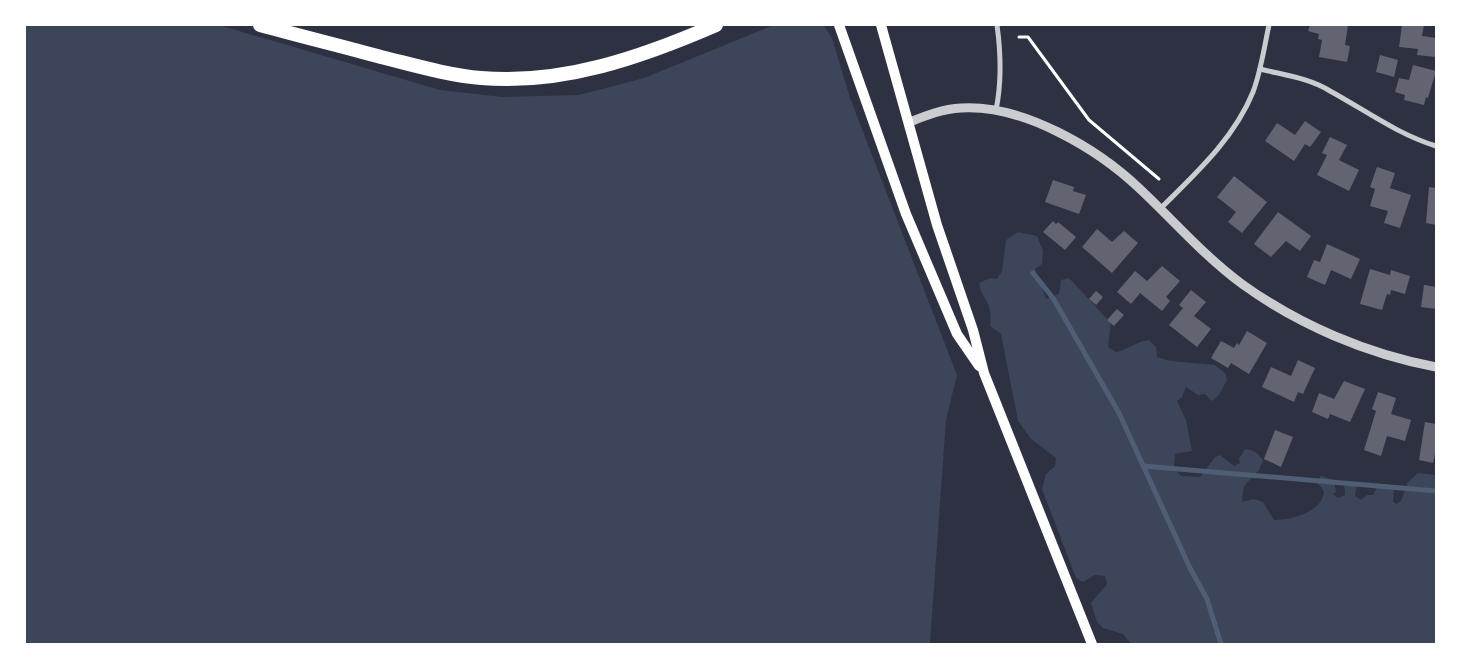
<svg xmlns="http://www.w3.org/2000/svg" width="1461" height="669" font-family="'Public Sans',sans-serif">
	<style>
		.green { fill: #3c4559 }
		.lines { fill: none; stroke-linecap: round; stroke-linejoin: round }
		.stream { stroke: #4f5d75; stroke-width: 5 }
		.building { fill: #626471 }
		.path { stroke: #fff; stroke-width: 3 }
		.minor { stroke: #caccd0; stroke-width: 5 }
		.tertiary { stroke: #caccd0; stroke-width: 9 }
		.secondary { stroke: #fff; stroke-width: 10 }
		.motorway { stroke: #fff; stroke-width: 14 }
	</style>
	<rect width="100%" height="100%" fill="#2d3142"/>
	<g class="green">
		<polygon points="25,25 219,25 440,90 503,97 579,95 644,78 774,25 824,26 832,38 850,98 957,375 946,420 930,644 25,644"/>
		<path d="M1018,232L1037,236L1043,251L1042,264L1035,269L1046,299L1059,294L1061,280L1069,278L1111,323L1108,347L1116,352C1129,349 1135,342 1149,340L1156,347L1157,357L1171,361L1215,365L1225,373L1227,380L1219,395L1212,401L1205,394L1198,395L1186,387L1182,397L1177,401L1186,420L1192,451L1175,454L1174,467L1181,476L1200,477L1215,457L1220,455L1234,466L1240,463L1239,459L1245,449C1254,450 1259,453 1263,461L1259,470L1244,486L1242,502L1254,499L1263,502L1274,520C1291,520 1323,512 1324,491L1317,482L1321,476L1334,480L1336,492L1333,494L1338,498L1345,495L1344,484L1349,481L1357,485L1355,496L1361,500L1367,495H1373L1377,487L1385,484L1391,485L1394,491L1393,501L1396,504L1401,501L1408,482L1418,473L1436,475V644H1131L1123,634L1103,628L1097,622L1091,603L1107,584L1105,576L1095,575L1083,582L1076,578L1042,489L1046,474L1055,466L1056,458L1031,439L1018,421L1001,334L990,326C993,299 983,304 979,283L990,278L997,279L1002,271L1006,240Z"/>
	</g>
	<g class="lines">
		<g class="stream">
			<polyline points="1033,273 1053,298 1119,413 1190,568 1207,599 1221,644"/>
			<polyline points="1143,466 1436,491"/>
		</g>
	</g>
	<g class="building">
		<polygon points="1310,25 1348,25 1345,45 1350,46 1347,62 1319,57 1322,40 1318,39 1319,34 1308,31"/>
		<polygon points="1402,25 1424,25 1422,36 1436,38 1436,57 1417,55 1418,49 1399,47"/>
		<polygon points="1380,55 1398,60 1394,77 1376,72"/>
		<polygon points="1413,65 1436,71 1428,98 1426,97 1424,105 1404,100 1405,95 1395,92 1399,78 1409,80"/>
		<polygon points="1305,121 1321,132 1310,147 1305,144 1294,161 1265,141 1277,123 1295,135"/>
		<polygon points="1330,137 1347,145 1339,160 1359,170 1349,191 1317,175 1327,155 1322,153"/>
		<polygon points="1377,167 1395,173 1390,188 1411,195 1400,228 1384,223 1388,211 1370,206 1375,189 1370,187"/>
		<polygon points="1234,176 1267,202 1242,233 1228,222 1236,212 1217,197"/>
		<polygon points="1053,180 1074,187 1073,191 1086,195 1079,214 1045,202"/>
		<polygon points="1429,187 1436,188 1436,225 1426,223"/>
		<polygon points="1278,212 1311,236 1300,251 1286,241 1271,257 1254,244"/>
		<polygon points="1053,221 1056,224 1058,222 1076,237 1065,250 1043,232"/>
		<polygon points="1097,229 1112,242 1124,231 1138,243 1112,273 1082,247"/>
		<polygon points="1327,244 1360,259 1351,279 1331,270 1325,285 1307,277 1314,260 1320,262"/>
		<polygon points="1162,266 1180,281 1166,297 1170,301 1162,311 1140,293 1131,304 1117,292 1135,271 1147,281"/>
		<polygon points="1370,269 1390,275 1391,270 1410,276 1405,294 1391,290 1390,295 1387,294 1382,310 1360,304"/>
		<polygon points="1424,285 1436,287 1436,309 1421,307"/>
		<polygon points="1191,290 1206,302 1194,316 1211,329 1197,347 1169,325 1183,308 1179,305"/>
		<polygon points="1096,291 1103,297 1096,305 1089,299"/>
		<polygon points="1117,309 1124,315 1114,326 1107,320"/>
		<polygon points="1247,331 1267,343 1249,374 1231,363 1228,368 1211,358 1221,341 1234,348 1237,343 1239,345"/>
		<polygon points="1298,360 1315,368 1303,394 1298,392 1294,402 1262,387 1271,367 1291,376"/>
		<polygon points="1344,381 1365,389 1350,422 1330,414 1328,419 1312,412 1319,393 1334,399"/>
		<polygon points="1378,392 1396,398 1391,414 1411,420 1405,441 1387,436 1381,456 1364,450 1376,411 1372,409"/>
		<polygon points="1425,422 1436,424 1436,449 1433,463 1419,460"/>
		<polygon points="1275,430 1293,437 1281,467 1264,459"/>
	</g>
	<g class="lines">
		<polyline class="path" points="1019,37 1028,37 1089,120 1159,179"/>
		<g class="minor">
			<path d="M1260,69C1284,75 1309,78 1330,91C1365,110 1397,134 1436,146"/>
			<path d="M996,110C1002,81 1001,54 997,25"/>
			<path d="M1160,209C1195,174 1234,139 1253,92C1261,71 1264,48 1269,25"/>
		</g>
		<path class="tertiary" d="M910,122C927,115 943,109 961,108C1022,104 1097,148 1140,189C1174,221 1204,256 1242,284C1299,325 1367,354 1436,367"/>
		<g class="secondary">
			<polyline points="839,25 906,214 957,334 979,366"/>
			<polyline points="881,25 937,225 973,330 984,373 1092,644"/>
		</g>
		<path class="motorway" d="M260,25C300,36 341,46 381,57C414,65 447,75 481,78C563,85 642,57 716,25"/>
	</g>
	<rect width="1461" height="669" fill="none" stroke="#ffffff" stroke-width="52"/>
</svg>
